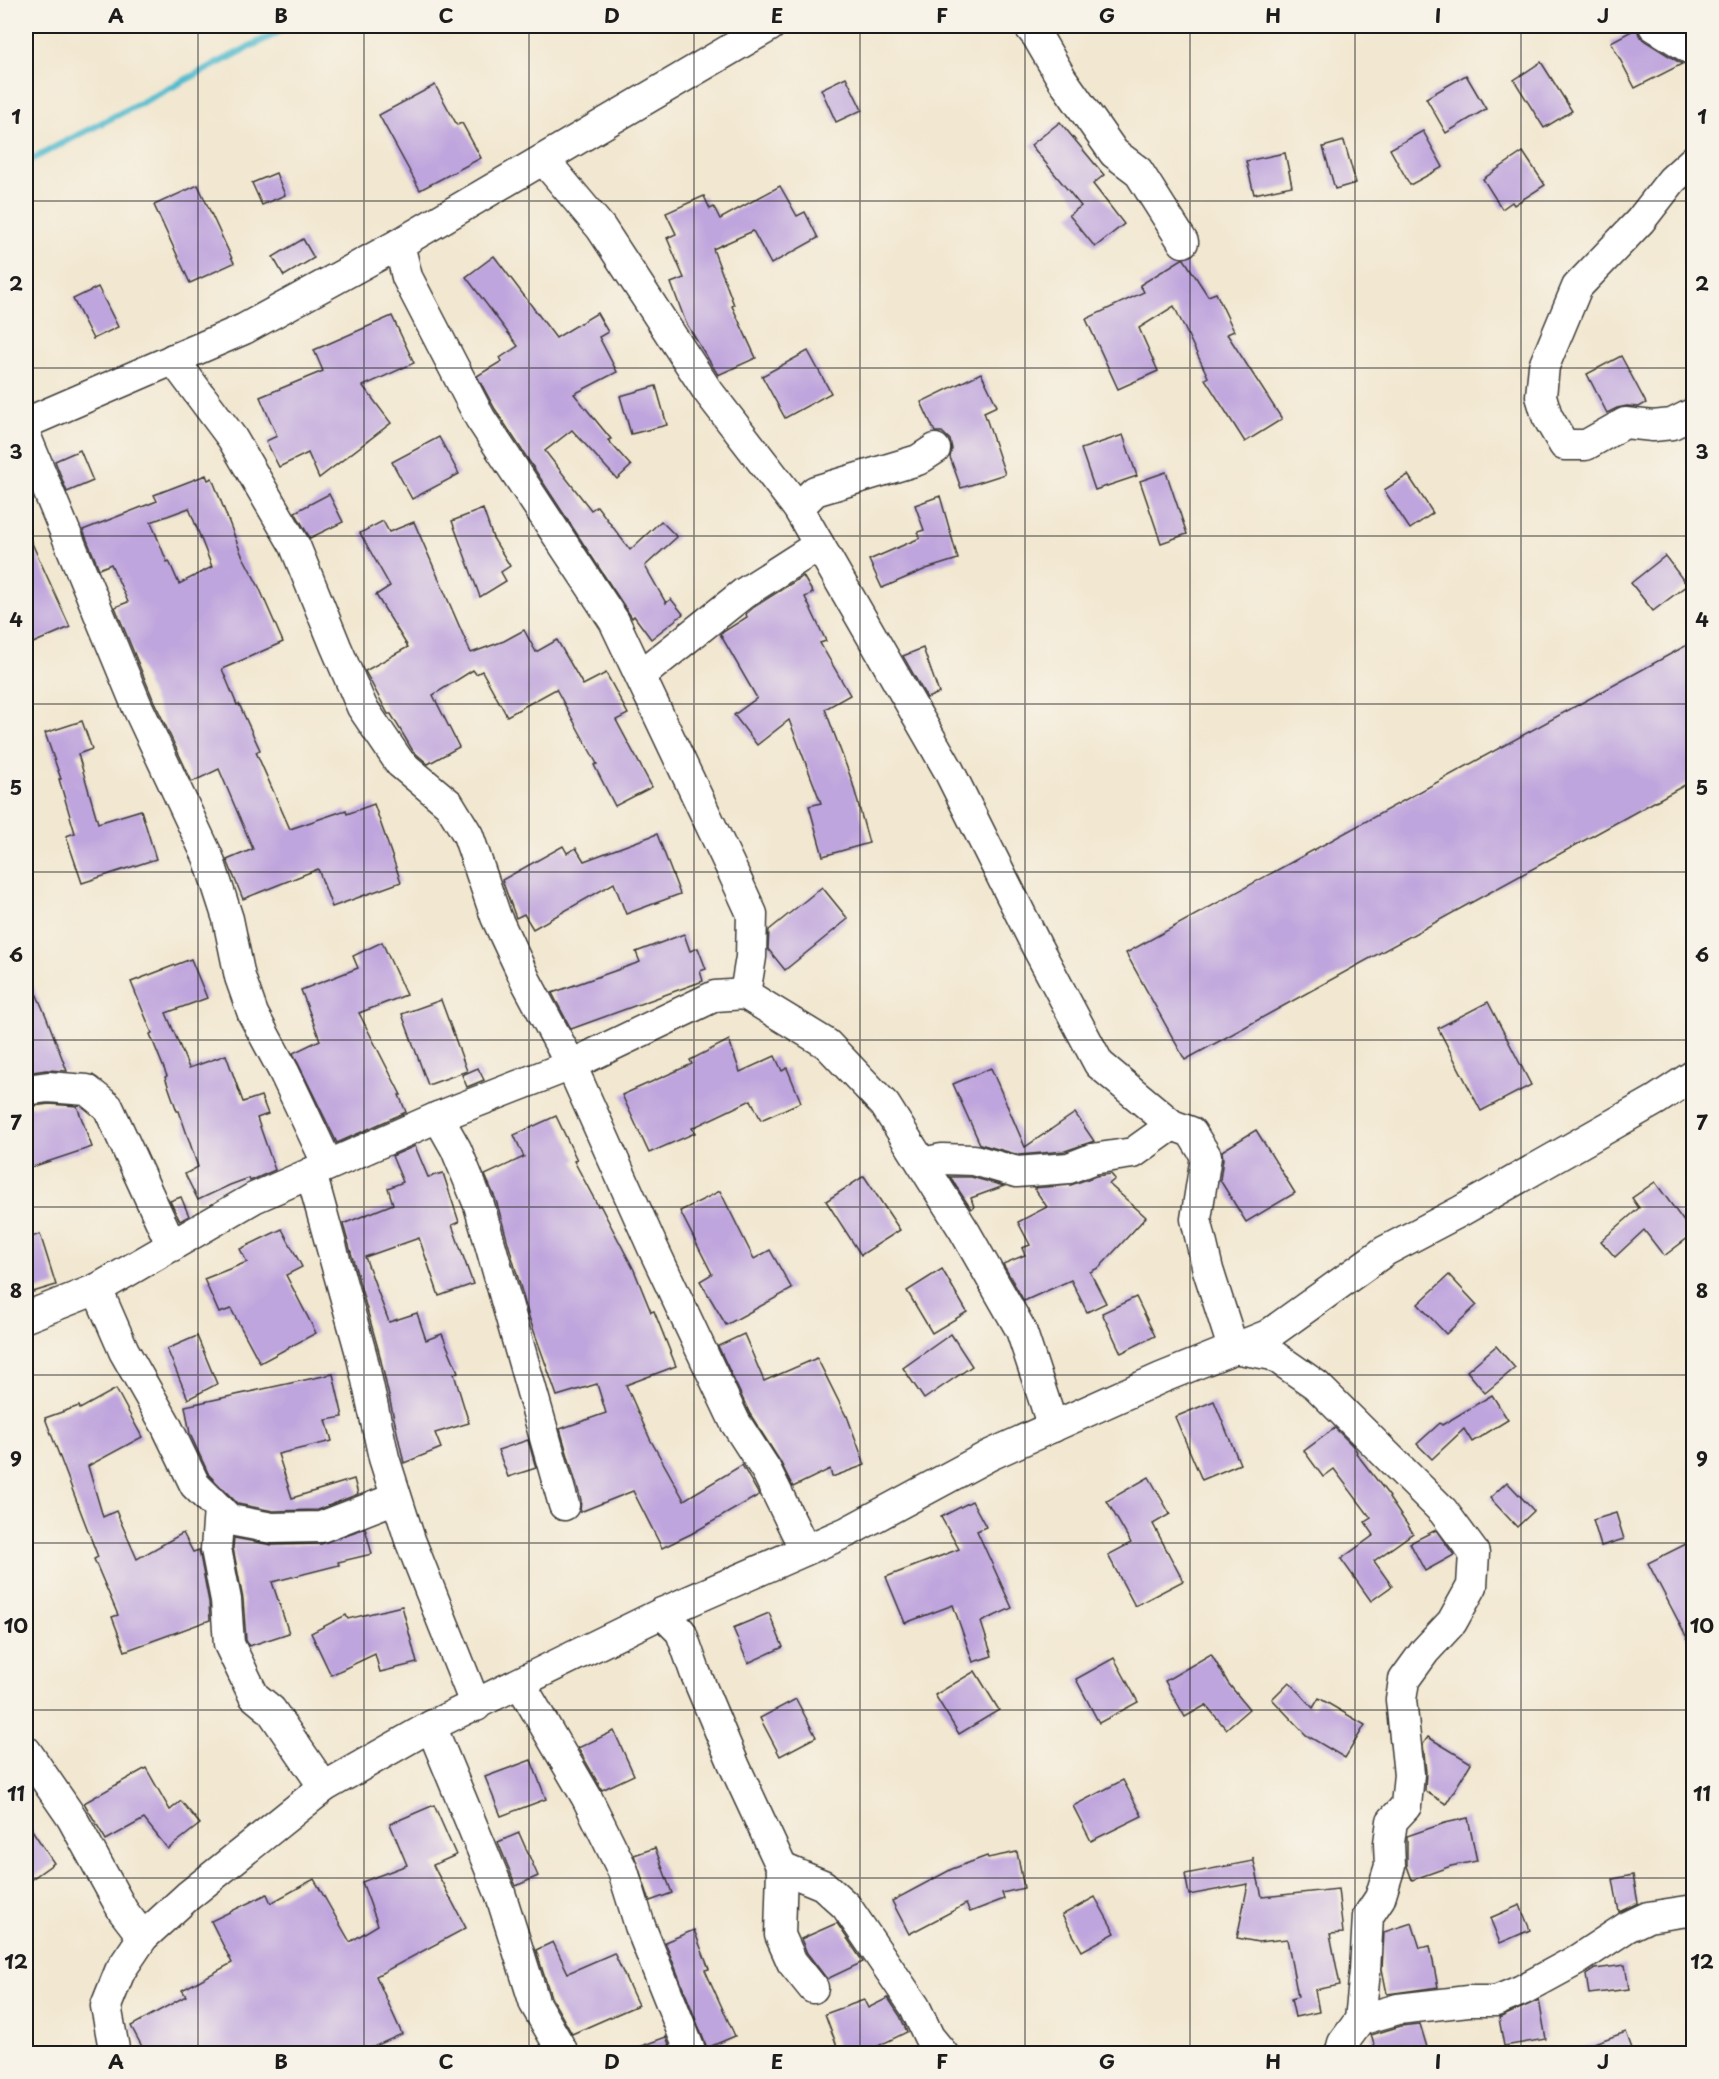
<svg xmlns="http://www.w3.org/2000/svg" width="1719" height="2079" font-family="'Playpen Sans',sans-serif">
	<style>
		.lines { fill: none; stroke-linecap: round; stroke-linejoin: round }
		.stream { stroke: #51bbce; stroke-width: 7 }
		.building { fill: #bfa5dd; fill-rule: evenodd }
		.minor-casing { stroke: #3c3a37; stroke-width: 33 }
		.minor { stroke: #fff; stroke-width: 30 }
		.grid { fill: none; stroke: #1c1c1c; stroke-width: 1.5; stroke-opacity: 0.55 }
		.neatline { fill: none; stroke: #1c1c1c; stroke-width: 2 }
		.grid-label { font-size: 20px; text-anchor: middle; font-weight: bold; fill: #1c1c1c }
	</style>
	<rect width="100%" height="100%" fill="#f7f3e8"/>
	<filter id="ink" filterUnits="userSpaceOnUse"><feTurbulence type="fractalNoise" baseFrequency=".0167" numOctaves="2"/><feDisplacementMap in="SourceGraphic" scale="12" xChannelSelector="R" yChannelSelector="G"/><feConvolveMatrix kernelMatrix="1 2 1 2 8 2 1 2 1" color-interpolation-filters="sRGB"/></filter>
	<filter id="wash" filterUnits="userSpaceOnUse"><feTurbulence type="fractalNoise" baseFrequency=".008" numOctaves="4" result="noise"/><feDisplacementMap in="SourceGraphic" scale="24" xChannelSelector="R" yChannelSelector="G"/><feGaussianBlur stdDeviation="1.35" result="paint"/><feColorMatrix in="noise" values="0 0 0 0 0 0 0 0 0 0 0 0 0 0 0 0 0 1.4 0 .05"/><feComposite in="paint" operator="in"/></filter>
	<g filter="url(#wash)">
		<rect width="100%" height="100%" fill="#f2e7d0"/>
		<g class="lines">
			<polyline class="stream" points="26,162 290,26"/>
		</g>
		<g id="blocks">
			<g class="building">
				<polygon points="1637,28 1639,35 1645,41 1682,64 1635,88 1611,42"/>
				<polygon points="1541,62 1572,111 1544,128 1514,80"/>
				<polygon points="1466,75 1486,109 1446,133 1426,98"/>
				<polygon points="846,77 862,110 836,122 821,89"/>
				<polygon points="435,85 457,125 462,123 481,158 420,190 379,115"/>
				<polygon points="1060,122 1104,175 1093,184 1124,224 1095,247 1069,215 1081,206 1031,145"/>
				<polygon points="1423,131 1443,167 1410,185 1390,149"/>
				<polygon points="1344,141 1356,183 1335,189 1323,147"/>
				<polygon points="1523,152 1545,185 1514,205 1512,202 1502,209 1483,179"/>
				<polygon points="1285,153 1292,186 1254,194 1246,161"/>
				<polygon points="276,173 285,195 262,205 252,183"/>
				<polygon points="198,185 234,263 190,283 154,205"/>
				<polygon points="780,186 797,216 805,212 818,238 771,264 753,231 713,249 734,305 732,306 756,358 718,375 686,323 671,283 684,278 667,238 676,234 666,213 704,196 710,209 714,207 720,219"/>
				<polygon points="303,239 314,258 284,276 273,257"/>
				<polygon points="494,256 556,338 597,313 608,332 599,337 617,372 574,394 611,439 608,440 631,466 617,479 572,430 545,451 591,510 597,506 630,550 661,521 677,537 645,566 666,603 671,599 683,614 651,639 634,616 632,618 495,409 477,376 502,361 500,358 518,346 466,277"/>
				<polygon points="1182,259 1184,259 1208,296 1216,293 1234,331 1227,334 1282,419 1245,442 1205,379 1208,377 1174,306 1139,328 1158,371 1118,389 1086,319 1144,292 1140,285"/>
				<polygon points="98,287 118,327 93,339 73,299"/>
				<polygon points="392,316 414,363 363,386 391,423 319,478 308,453 279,467 266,441 277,436 260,397 323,371 314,350"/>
				<polygon points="808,351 831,393 785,418 762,376"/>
				<polygon points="1621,356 1646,403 1639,407 1627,406 1617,408 1607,413 1587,374"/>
				<polygon points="981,373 997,406 984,412 1005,474 961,488 950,457 952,449 950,440 942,432 935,432 921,402"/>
				<polygon points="656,386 667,425 631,434 620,396"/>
				<polygon points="1123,435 1137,476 1095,490 1081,449"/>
				<polygon points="439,437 459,474 412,499 392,462"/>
				<polygon points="80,450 93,481 67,492 55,461"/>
				<polygon points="1166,472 1187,534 1161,543 1140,481"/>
				<path d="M206,475L208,480L212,478L241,553L259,587L283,642L222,669L237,705L239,704L260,750L256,752L290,829L346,810L347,814L374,804L401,882L332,907L318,869L243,899L227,860L253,849L219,769L192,782L153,699L115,607L128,602L111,564L99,569L83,530L157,501L154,495ZM189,508L212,567L179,584L169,561L167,562L151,522Z"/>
				<polygon points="1408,475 1433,513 1410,529 1384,490"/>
				<polygon points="329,494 343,522 310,538 295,512"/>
				<polygon points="940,496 958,559 926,569 882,588 869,560 920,538 918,532 924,530 915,505"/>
				<polygon points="483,509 493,538 510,566 501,572 506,581 480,597 452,521"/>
				<polygon points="383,521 389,532 414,522 471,653 504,641 524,630 536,652 557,640 583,685 606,673 628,714 616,720 652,787 615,806 594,765 597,764 556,689 507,716 482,671 476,674 473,670 433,695 459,747 428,764 413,751 391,714 388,714 365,671 408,647 376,595 390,586 360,533"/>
				<polygon points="26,530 70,627 26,646"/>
				<polygon points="1665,556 1687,585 1653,611 1631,583"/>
				<polygon points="803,576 813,593 805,597 826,641 820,643 850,695 825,709 852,781 869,843 823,856 809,806 821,803 789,720 757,745 734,715 757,698 720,634 747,617 746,614 754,607"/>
				<polygon points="1687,645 1694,657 1694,780 1185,1060 1126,953"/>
				<polygon points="923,648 939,693 927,698 903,656"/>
				<polygon points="82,721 92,749 78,754 98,823 141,810 156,859 82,883 66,836 75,833 59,779 61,779 45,733"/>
				<polygon points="657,834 680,894 626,914 614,883 533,929 524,914 516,918 502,880 563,846 567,853 576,848 584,861"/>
				<polygon points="822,887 848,919 785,970 768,949 769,930"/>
				<polygon points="684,934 690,951 698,948 706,969 700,971 703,981 571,1029 552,993 640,962 636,952"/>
				<polygon points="382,942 406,995 359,1013 401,1095 399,1095 406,1112 337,1143 293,1053 320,1040 301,990 358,968 353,956"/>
				<polygon points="191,959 207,998 166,1013 189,1068 226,1055 243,1102 261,1096 268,1114 257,1118 275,1170 250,1181 249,1178 230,1185 198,1200 185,1174 198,1167 179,1111 177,1111 165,1077 167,1076 150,1034 152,1033 131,982"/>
				<polygon points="26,970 46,1016 67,1071 46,1070 26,1073"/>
				<polygon points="441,1000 467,1071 428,1085 402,1014"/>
				<polygon points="1488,1002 1531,1085 1481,1111 1438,1028"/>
				<polygon points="729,1040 740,1072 775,1056 782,1071 787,1068 801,1102 761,1120 751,1100 692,1128 695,1133 649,1153 622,1095 692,1064 690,1060"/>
				<polygon points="478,1068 484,1080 467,1087 462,1075"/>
				<polygon points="991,1068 1025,1147 1075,1113 1094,1141 1065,1151 1019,1155 980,1144 953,1084"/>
				<polygon points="49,1104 77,1106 92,1147 26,1169 26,1107"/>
				<polygon points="556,1116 577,1160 574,1161 598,1206 600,1205 634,1270 651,1312 654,1311 676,1366 626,1385 650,1439 684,1500 742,1465 759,1495 691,1534 662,1548 633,1491 580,1512 581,1500 560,1429 606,1413 597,1384 557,1396 529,1317 496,1200 485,1175 524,1157 514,1135"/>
				<polygon points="1256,1130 1295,1193 1246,1222 1220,1180 1223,1159 1222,1151"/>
				<polygon points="415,1146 428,1177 443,1173 459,1222 452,1225 473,1284 439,1296 419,1238 365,1257 389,1322 417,1313 426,1340 442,1334 458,1372 454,1374 469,1423 435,1433 441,1448 404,1463 379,1352 343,1224 393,1204 388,1188 403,1182 392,1156"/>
				<polygon points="1111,1174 1115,1179 1109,1184 1146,1217 1100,1267 1090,1272 1106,1303 1087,1312 1071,1280 1024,1301 1003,1264 1025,1255 1022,1248 1030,1245 1018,1222 1047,1207 1034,1188 1071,1185 1096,1176"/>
				<polygon points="864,1176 900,1230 861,1255 826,1201"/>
				<polygon points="950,1177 971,1177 1004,1186 971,1198 974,1207 971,1209"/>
				<polygon points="1655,1182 1693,1234 1664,1256 1644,1230 1615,1257 1601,1241 1639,1208 1632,1198"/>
				<polygon points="720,1191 754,1259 770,1250 792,1289 726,1325 700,1281 712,1274 680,1211"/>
				<polygon points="181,1197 189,1216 180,1221 170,1201"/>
				<polygon points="282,1229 302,1267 286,1275 316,1333 260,1363 231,1309 219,1313 204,1279 247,1262 240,1249"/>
				<polygon points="40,1234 56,1285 33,1292 31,1286 26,1288 26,1239"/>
				<polygon points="942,1269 967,1312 932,1333 907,1291"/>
				<polygon points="1449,1275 1477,1305 1446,1334 1418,1304"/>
				<polygon points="1136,1297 1155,1336 1121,1353 1102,1313"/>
				<polygon points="744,1334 764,1381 817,1358 846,1416 847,1416 865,1465 832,1477 830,1469 793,1487 780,1461 750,1414 718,1346"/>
				<polygon points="951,1334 972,1366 924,1399 903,1368"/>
				<polygon points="197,1336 217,1384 188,1399 167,1349"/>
				<polygon points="1496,1346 1515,1368 1485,1393 1467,1371"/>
				<polygon points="333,1374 343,1417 326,1420 332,1441 278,1454 292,1498 354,1479 358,1494 318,1510 273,1511 238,1504 209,1475 190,1434 185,1406"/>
				<polygon points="116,1389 142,1437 88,1466 103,1517 116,1511 137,1559 183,1533 193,1552 199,1550 209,1602 210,1620 125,1651 112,1617 118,1615 94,1559 98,1557 45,1418 79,1406 80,1409"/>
				<polygon points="1492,1395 1508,1420 1472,1442 1464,1429 1432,1459 1417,1444 1440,1423 1442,1425"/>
				<polygon points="1214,1401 1240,1464 1202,1480 1175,1417"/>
				<polygon points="1335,1428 1354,1447 1357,1452 1356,1453 1390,1497 1389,1498 1413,1533 1374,1561 1392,1586 1371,1601 1341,1559 1374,1535 1365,1522 1371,1518 1334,1469 1323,1477 1304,1451"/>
				<polygon points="528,1440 536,1468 508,1477 498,1450"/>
				<polygon points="1149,1477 1170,1514 1153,1524 1183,1581 1135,1606 1108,1555 1131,1543 1107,1501"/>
				<polygon points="1507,1482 1534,1511 1517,1527 1490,1498"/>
				<polygon points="972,1501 986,1527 977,1531 1012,1608 981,1622 992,1656 973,1662 953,1605 905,1623 886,1577 959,1549 941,1517"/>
				<polygon points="1616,1513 1624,1539 1601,1546 1593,1520"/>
				<polygon points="365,1528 372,1554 338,1562 339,1565 272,1582 289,1633 249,1646 246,1640 243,1599 233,1548 234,1538 272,1545 321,1544"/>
				<polygon points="1436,1530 1454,1555 1425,1571 1410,1543"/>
				<polygon points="1694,1540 1694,1651 1648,1563"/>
				<polygon points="402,1606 417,1663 380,1672 375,1654 331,1675 311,1633 346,1615 348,1619"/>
				<polygon points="769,1613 783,1647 748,1663 733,1628"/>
				<polygon points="1211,1654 1228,1683 1249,1709 1226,1729 1206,1705 1185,1717 1165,1681"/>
				<polygon points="1114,1658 1138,1702 1099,1723 1076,1679"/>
				<polygon points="975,1671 999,1710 959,1734 935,1695"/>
				<polygon points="1289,1682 1313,1708 1319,1698 1365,1725 1345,1758 1306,1735 1272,1699"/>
				<polygon points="796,1699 816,1737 780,1756 760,1718"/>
				<polygon points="614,1731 634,1775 602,1790 578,1748"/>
				<polygon points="1428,1737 1471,1763 1446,1804 1425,1791 1426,1772 1423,1744"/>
				<polygon points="531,1760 546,1799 501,1816 485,1777"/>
				<polygon points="146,1768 170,1810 181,1801 200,1824 168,1849 144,1819 106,1840 84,1803"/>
				<polygon points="1123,1780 1142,1816 1091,1841 1073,1806"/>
				<polygon points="434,1805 456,1855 433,1865 466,1928 376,1976 402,2034 358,2054 146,2054 131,2026 186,1996 182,1990 232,1963 211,1921 267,1894 271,1903 314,1879 350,1942 378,1925 362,1882 407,1865 390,1824"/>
				<polygon points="1468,1818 1477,1861 1451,1866 1412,1880 1407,1866 1407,1836 1445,1823"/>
				<polygon points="26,1821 54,1863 26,1883"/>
				<polygon points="519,1833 538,1876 516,1886 498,1842"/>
				<polygon points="655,1848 672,1893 650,1901 634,1855"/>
				<polygon points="1017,1852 1024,1888 1002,1893 1004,1899 970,1912 966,1904 909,1934 892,1901 952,1869 987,1856 988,1858"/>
				<polygon points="1253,1857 1262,1897 1338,1889 1343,1933 1330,1934 1340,1985 1315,1990 1319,2012 1295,2017 1291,1999 1298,1997 1287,1939 1258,1942 1237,1938 1248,1884 1189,1895 1185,1874 1253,1861"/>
				<polygon points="1633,1875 1638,1903 1619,1912 1613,1879"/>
				<polygon points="1095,1897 1115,1933 1082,1951 1062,1915"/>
				<polygon points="1520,1905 1530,1930 1500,1943 1490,1918"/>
				<polygon points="837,1923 863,1962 827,1979 807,1953 801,1939"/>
				<polygon points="1412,1923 1420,1948 1430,1946 1438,1987 1387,1994 1382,1969 1384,1932"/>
				<polygon points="694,1930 709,1969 705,1970 735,2036 707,2048 665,1942"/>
				<polygon points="553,1942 568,1973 614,1953 638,2005 572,2034 551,1997 536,1950"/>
				<polygon points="1625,1965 1629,1989 1589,1994 1586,1975 1595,1969"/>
				<polygon points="888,1998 900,2016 907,2032 878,2046 882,2054 840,2054 825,2014 864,2000 868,2008"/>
				<polygon points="1539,2000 1546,2039 1504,2046 1499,2018"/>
				<polygon points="1420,2024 1429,2054 1377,2054 1371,2035 1401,2026"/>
				<polygon points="1626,2032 1634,2054 1572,2054 1571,2051"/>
				<polygon points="666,2037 673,2054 628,2054 628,2051"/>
			</g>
		</g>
	</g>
	<g filter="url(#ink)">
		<use href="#blocks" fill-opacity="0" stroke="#3c3a37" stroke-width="1.5"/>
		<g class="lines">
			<defs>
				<g id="minor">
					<polyline points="1029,26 1037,36 1062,79 1114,153 1138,171 1183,242"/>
					<polyline points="1654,26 1694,51"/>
					<polyline points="544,160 601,228 707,390 798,508 948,769 1037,947 1099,1064 1172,1125 1191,1132 1206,1156 1196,1219 1208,1270 1233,1348 1273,1355 1316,1385 1443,1511 1474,1553 1472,1586 1452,1622 1425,1651 1404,1680 1401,1700 1409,1774 1406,1806 1392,1821 1389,1843 1390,1866 1380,1898 1368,1916 1365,1971 1360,2020 1343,2043 1340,2054"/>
					<polyline points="1694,160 1672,180 1640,221 1577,287 1544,366 1541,396 1547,416 1564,445 1586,445 1625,423 1653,426 1672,424 1694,413"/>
					<polyline points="399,244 407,277 480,418 614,621 731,868 752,914 751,957 745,994"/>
					<polyline points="173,359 232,438 295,546 336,647 362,707 400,763 449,804 468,835 496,917 526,981 571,1065 653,1248 735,1422 766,1470 805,1550"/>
					<polyline points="26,423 244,329 399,244 770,26"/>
					<polyline points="26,437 137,706 208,857 228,919 240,977 253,1014 284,1072 328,1165"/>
					<polyline points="798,508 815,491 918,460 935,449"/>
					<polyline points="641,675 744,593 819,545"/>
					<polyline points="26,1090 48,1087 87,1090 108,1107 172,1246"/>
					<polyline points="438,1117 456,1149 479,1205 564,1505"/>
					<polyline points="922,1163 942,1159 974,1160 1017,1172 1069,1168 1092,1159 1133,1153 1172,1125"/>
					<polyline points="311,1173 362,1357 384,1458 410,1540 476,1706"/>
					<polyline points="97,1289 124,1351 166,1425 195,1485 230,1520 272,1528 321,1527 396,1498"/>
					<polyline points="26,1317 97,1289 254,1198 311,1173 438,1117 571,1065 715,996 745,994 827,1044 885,1105 965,1232 1021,1330 1053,1427"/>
					<polyline points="219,1509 216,1549 226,1600 229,1644 254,1696 271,1710 324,1787"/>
					<polyline points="662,1613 681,1632 695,1672 735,1767 782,1868 780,1935 792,1962 813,1988"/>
					<polyline points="520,1683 587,1798 623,1871 640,1926 691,2053"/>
					<polyline points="431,1726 500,1893 535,2004 564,2054"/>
					<polyline points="26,1751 72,1818 123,1911 143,1937"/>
					<polyline points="782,1868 823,1885 846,1906 915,2007 929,2037 943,2054"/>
					<polyline points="1360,2020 1398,2009 1468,2001 1496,2001 1522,1990 1577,1960 1627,1927 1648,1917 1694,1910"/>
					<polyline points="115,2054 106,2006 120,1971 143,1937 188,1896 324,1787 431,1726 662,1613 847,1532 990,1455 1161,1378 1268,1335 1385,1251 1461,1211 1656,1100 1694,1075"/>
				</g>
			</defs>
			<use href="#minor" class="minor-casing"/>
			<use href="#minor" class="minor"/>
		</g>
	</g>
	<path class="grid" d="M198,26V2054M364,26V2054M529,26V2054M694,26V2054M860,26V2054M1025,26V2054M1190,26V2054M1355,26V2054M1521,26V2054M26,201H1694M26,368H1694M26,536H1694M26,704H1694M26,872H1694M26,1040H1694M26,1207H1694M26,1375H1694M26,1543H1694M26,1710H1694M26,1878H1694"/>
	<rect width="1719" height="2079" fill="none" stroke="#f7f3e8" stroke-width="66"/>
	<rect x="33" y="33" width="1653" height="2013" class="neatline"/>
	<g class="grid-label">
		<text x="116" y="23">A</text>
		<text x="281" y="23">B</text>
		<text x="446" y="23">C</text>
		<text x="612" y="23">D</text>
		<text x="777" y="23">E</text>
		<text x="942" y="23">F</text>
		<text x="1107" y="23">G</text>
		<text x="1273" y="23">H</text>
		<text x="1438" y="23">I</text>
		<text x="1603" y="23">J</text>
		<text x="16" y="124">1</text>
		<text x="1702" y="124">1</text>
		<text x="16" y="291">2</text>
		<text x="1702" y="291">2</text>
		<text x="16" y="459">3</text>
		<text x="1702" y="459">3</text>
		<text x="16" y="627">4</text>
		<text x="1702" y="627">4</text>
		<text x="16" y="795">5</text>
		<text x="1702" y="795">5</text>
		<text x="16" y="962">6</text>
		<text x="1702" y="962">6</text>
		<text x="16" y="1130">7</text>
		<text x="1702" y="1130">7</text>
		<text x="16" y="1298">8</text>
		<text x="1702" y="1298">8</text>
		<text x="16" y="1466">9</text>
		<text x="1702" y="1466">9</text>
		<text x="16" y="1633">10</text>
		<text x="1702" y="1633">10</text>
		<text x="16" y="1801">11</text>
		<text x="1702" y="1801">11</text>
		<text x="16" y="1969">12</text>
		<text x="1702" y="1969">12</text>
		<text x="116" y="2069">A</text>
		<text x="281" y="2069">B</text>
		<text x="446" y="2069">C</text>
		<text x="612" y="2069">D</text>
		<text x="777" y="2069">E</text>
		<text x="942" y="2069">F</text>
		<text x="1107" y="2069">G</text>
		<text x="1273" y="2069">H</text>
		<text x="1438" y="2069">I</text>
		<text x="1603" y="2069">J</text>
	</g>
</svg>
